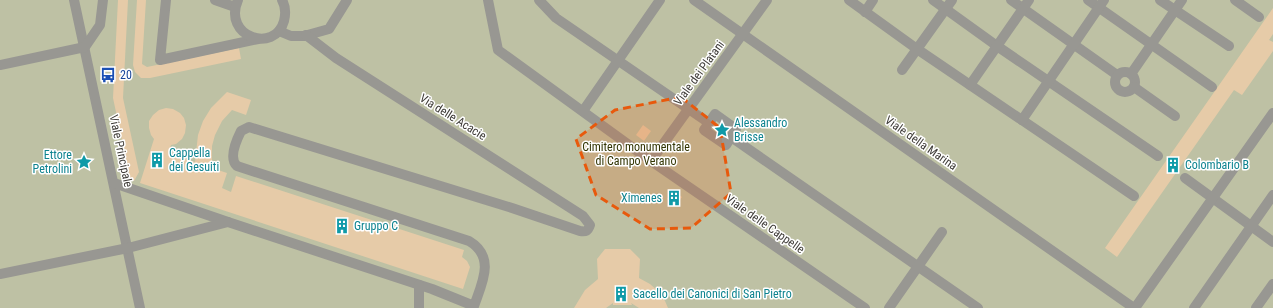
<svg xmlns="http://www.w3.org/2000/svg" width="1273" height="308" font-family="'Roboto Condensed',sans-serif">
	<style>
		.green { fill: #bec1a4 }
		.building { fill: #e6cba8 }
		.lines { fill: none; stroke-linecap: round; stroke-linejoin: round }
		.minor { stroke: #989792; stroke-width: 10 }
		.marked { fill: #e8590c; fill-opacity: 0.2; stroke: #e8590c; stroke-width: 3; stroke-dasharray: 8 5; stroke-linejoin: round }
		.labels { text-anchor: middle; stroke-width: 3; stroke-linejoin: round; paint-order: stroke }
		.street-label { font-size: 12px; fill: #3d3a36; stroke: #fff }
		.transit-label { font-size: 12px; fill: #164399; stroke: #fff; text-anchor: start }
		.culture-label { font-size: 12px; fill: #0d838f; stroke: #fff; text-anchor: start }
		.park-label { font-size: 12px; fill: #313402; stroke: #fff }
	</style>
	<rect width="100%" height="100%" fill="#f8f0e6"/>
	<rect class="green" x="0" y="0" width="1273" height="308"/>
	<g class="building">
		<polygon points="118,0 128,0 123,98 139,172 134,181 130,178 113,98"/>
		<polygon points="137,0 146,0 142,64 147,67 239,48 241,59 150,78 141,78 135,72 133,65"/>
		<polygon points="1273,8 1273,34 1269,40 1273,42 1273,51 1242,95 1234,90 1117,257 1105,248"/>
		<polygon points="227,92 251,100 246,115 232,110 222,121 215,135 212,146 212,168 227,173 222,188 231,192 236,176 464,250 462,257 467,261 470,267 463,289 140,183 154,139 151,135 149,128 149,121 153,115 159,110 166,108 173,109 180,113 184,118 186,125 185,133 182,139 176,144 171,145 169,153 195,162 198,135 203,121 211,108"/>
		<polygon points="643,125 651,131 644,141 636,135"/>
		<polygon points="673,191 682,197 676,205 667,199"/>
		<polygon points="605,249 630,249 640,259 639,278 650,284 659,292 665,301 668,308 639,308 631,303 632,305 613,305 613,303 606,308 574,308 585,290 598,279 597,259"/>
	</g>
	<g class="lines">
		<g class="minor">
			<polyline points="74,0 140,308"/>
			<polyline points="166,0 160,60 258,39"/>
			<polyline points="215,0 235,7"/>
			<path d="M238,0C222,37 275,54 284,21C286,13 286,7 282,0"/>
			<polyline points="488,0 498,50 651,161 865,308"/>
			<polyline points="539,0 556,18 709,123 715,114 736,129 731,137 978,308"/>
			<polyline points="694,0 1134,308"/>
			<polyline points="849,0 917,49 1134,196"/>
			<polyline points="933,0 997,46 1158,156"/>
			<polyline points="1011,0 1117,75"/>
			<polyline points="1088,0 1212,87"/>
			<polyline points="1160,0 1229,46"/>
			<polyline points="1235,0 1259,17"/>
			<polyline points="865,12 873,0"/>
			<polyline points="279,31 291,36 304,36 329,29 347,0"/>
			<polyline points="0,65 85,47 100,25 103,0"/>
			<polyline points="902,70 952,0"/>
			<circle cx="1125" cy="82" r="10"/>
			<polyline points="1131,74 1182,0"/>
			<polyline points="970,85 1029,0"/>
			<polyline points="1134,87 1175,116"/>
			<polyline points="583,111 660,0"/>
			<polyline points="1022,120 1104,0"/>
			<polyline points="709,123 704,130 726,145 731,137"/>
			<polyline points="651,161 767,0"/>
			<polyline points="1185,178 1273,242"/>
			<polyline points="114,183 228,222"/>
			<path d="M0,274L128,248L228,222L432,289L474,306C482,283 496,257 469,241L237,166C228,158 237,139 241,131L249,127L512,208L580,231C586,232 588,231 590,225L583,216L336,58L306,35"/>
			<polyline points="419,285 419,308"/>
			<polyline points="889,308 942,232"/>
			<polyline points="1135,308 1273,113"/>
			<polyline points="1194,308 1273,195"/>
			<polyline points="1256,308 1273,284"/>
		</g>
	</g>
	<path class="marked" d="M681,97L720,128L731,193L691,228L650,229L596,195L576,139L615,110Z"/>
	<defs>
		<symbol id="bus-bare" viewBox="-9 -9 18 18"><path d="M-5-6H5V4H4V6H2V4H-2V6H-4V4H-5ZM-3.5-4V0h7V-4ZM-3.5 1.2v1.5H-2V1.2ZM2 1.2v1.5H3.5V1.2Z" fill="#1a4fb4" stroke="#fff" stroke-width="2.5" paint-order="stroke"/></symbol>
		<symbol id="sight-bare" viewBox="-9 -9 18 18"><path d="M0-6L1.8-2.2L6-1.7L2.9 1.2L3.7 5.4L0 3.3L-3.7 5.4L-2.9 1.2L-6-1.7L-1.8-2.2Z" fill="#0f9aa8" stroke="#fff" stroke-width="2.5" paint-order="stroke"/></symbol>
		<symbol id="building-bare" viewBox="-9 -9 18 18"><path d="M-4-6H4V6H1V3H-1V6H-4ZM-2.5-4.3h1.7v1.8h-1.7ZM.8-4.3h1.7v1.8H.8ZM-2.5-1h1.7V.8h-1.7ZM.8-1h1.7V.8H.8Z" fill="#0f9aa8" stroke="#fff" stroke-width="2.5" paint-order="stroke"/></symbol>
	</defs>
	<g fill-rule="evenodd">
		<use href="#bus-bare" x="97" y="64" width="22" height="22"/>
		<use href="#sight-bare" x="711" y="119" width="22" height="22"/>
		<use href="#building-bare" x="146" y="149" width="22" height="22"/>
		<use href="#sight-bare" x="73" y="151" width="22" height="22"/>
		<use href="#building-bare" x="1162" y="154" width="22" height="22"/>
		<use href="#building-bare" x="663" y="187" width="22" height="22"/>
		<use href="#building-bare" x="331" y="215" width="22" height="22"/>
		<use href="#building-bare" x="610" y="283" width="22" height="22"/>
	</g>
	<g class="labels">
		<g class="street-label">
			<text transform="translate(699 73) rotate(-54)" y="4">Viale dei Platani</text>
			<text transform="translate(453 117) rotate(32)" y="4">Via delle Acacie</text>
			<text transform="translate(921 143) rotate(35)" y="4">Viale della Marina</text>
			<text transform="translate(121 151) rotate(78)" y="4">Viale Principale</text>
			<text transform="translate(765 224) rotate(35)" y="4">Viale delle Cappelle</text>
		</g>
		<g class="transit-label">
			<text x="120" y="79">20</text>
		</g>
		<g class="culture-label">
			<text x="734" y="127">Alessandro<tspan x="734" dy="14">Brisse</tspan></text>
			<text x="169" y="157">Cappella<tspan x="169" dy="14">dei Gesuiti</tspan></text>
			<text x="72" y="159" text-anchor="end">Ettore<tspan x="72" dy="14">Petrolini</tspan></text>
			<text x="1185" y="169">Colombario B</text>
			<text x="662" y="202" text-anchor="end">Ximenes</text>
			<text x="354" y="230">Gruppo C</text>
			<text x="633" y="298">Sacello dei Canonici di San Pietro</text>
		</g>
		<g class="park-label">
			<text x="636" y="151">Cimitero monumentale<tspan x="636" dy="14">di Campo Verano</tspan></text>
		</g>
	</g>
</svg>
